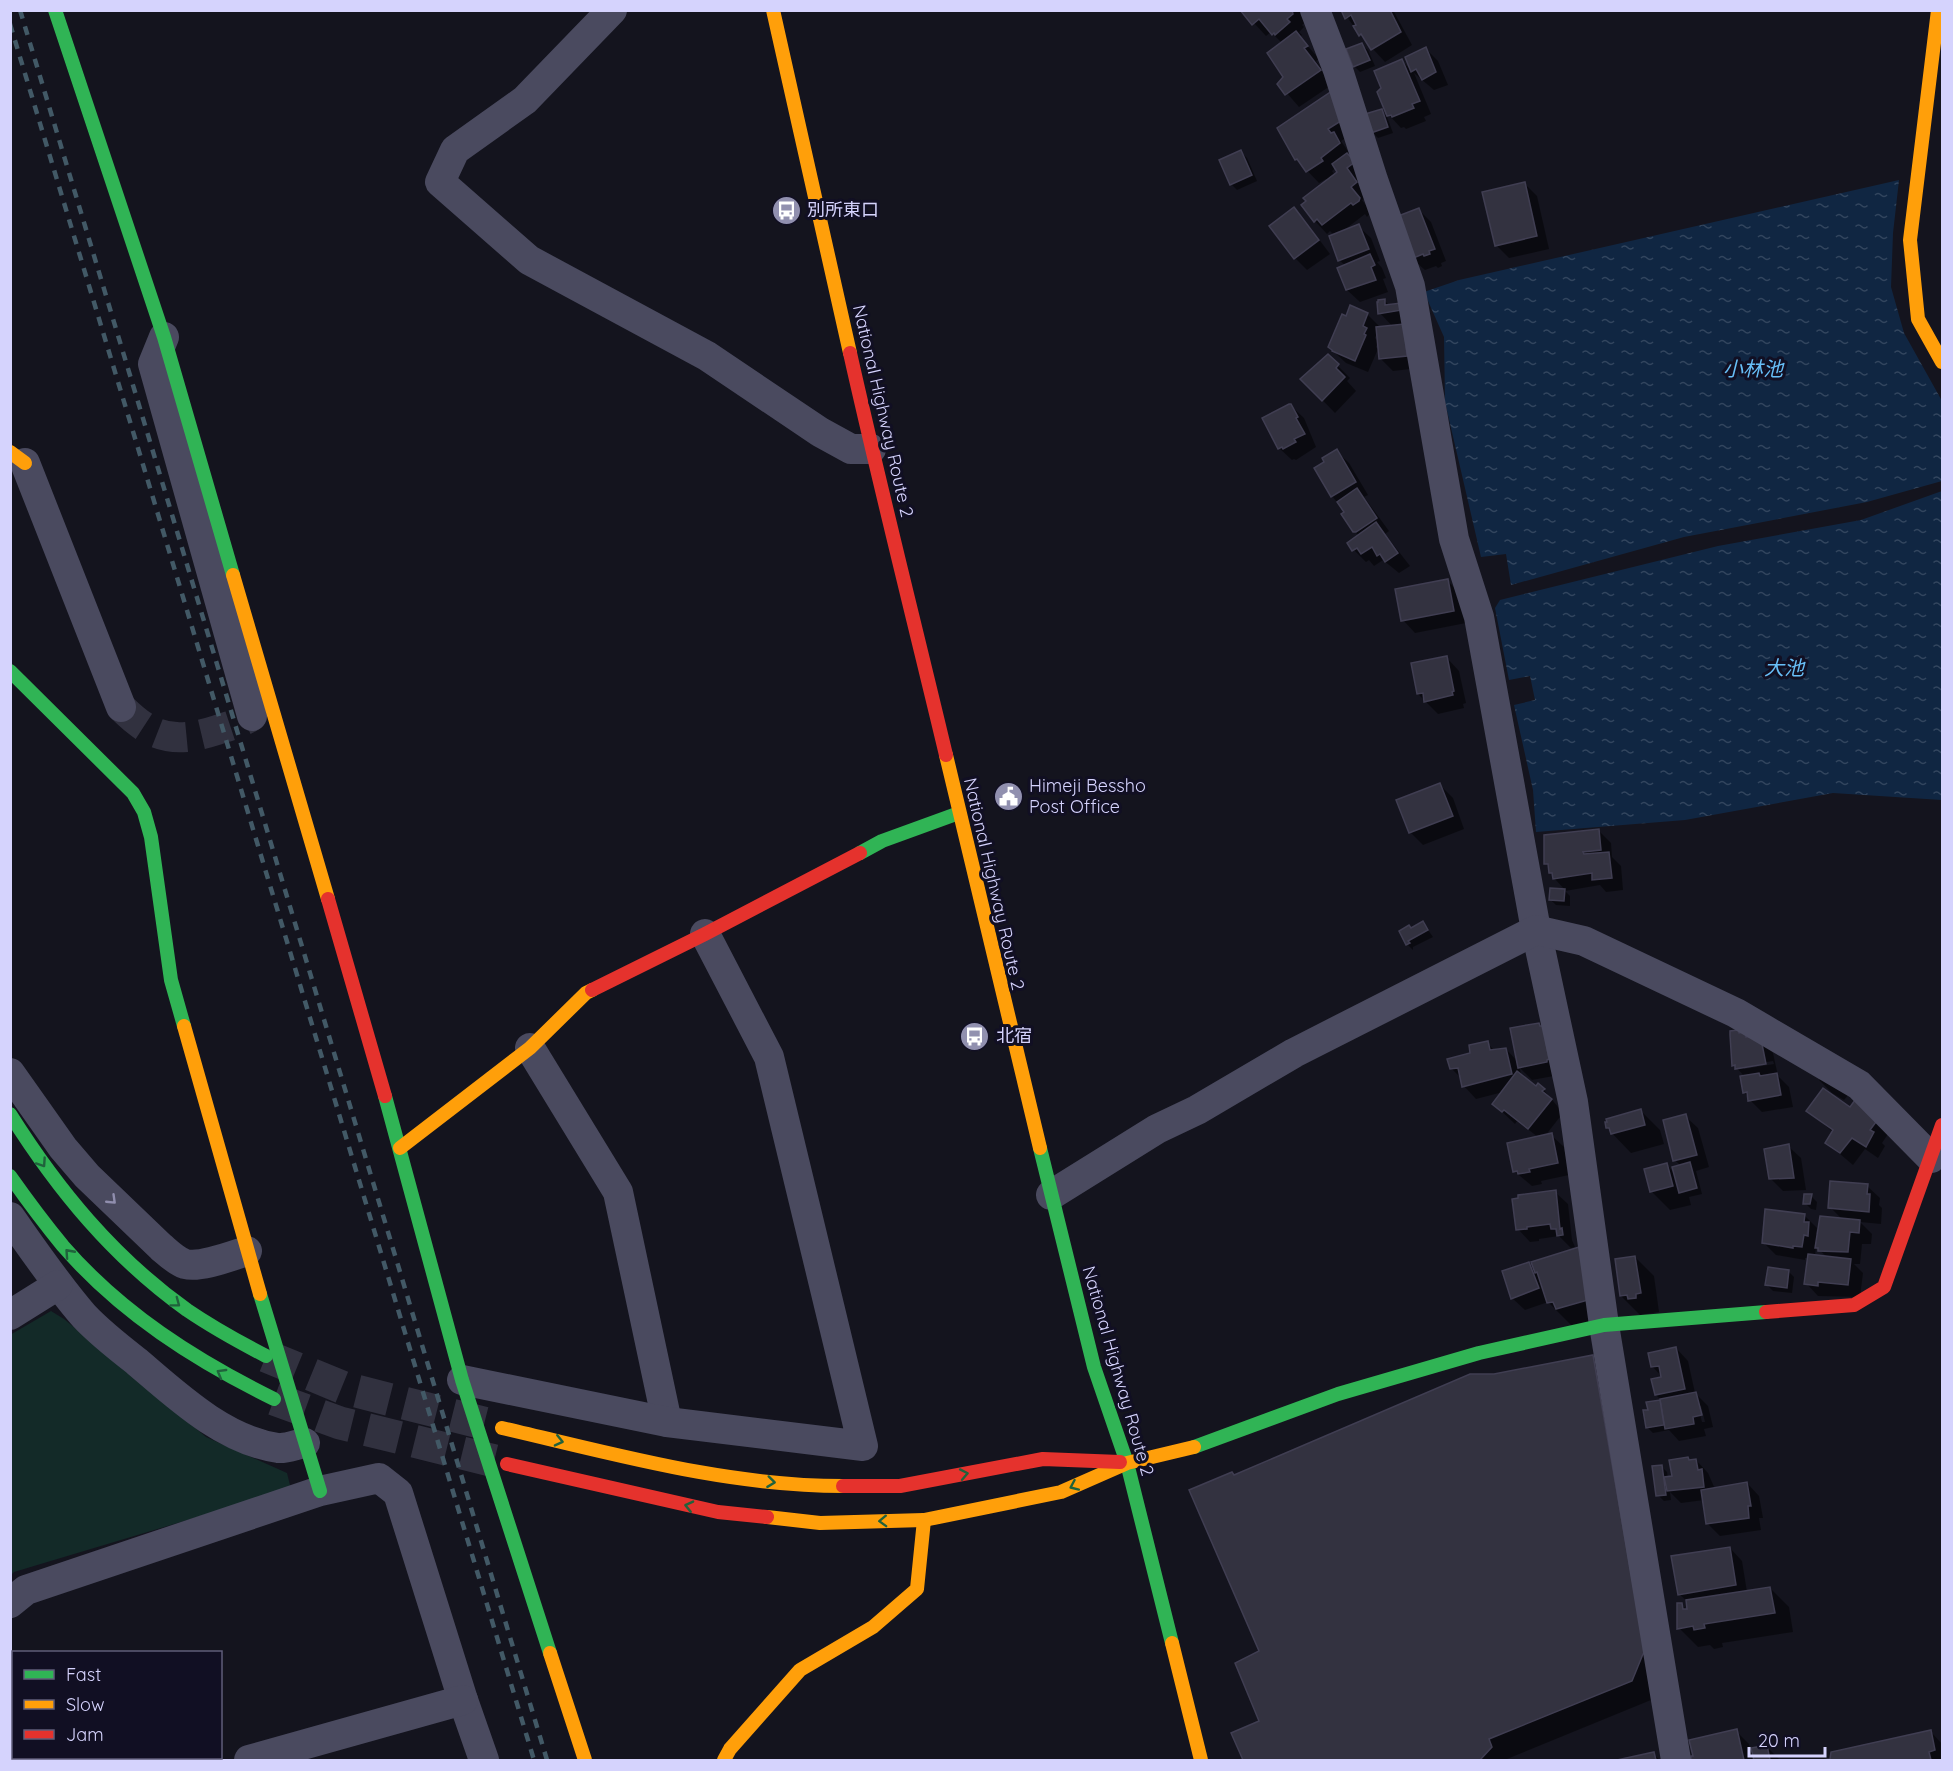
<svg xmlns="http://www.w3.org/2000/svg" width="1953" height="1771" font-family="Quicksand,'Noto Sans JP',sans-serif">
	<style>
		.park { fill: #132a28 }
		.water { fill: url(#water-ripples) }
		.shadow { fill: #0007; fill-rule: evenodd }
		.building { fill: #333240; stroke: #403e52; stroke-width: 1.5 }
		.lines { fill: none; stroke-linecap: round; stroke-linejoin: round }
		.street-tunnel { stroke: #31313f; stroke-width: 30; stroke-dasharray: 30 15; stroke-linecap: butt }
		.secondary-tunnel { stroke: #31313f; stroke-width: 33; stroke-dasharray: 33 16; stroke-linecap: butt }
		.street { stroke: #4a4a5f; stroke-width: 30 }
		.fast { stroke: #30b455; stroke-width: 14 }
		.slow { stroke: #ff9f0a; stroke-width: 14 }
		.jam { stroke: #e5322d; stroke-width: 14 }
		.rail { stroke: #425966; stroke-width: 4.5; stroke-dasharray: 9 8; stroke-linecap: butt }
		.oneway { stroke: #20623c }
		.oneway2 { stroke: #908eae }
		.labels { text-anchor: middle; stroke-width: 6; stroke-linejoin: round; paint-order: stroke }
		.poi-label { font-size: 18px; fill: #d5d3fd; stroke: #110f23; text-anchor: start }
		.street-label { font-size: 18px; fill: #d5d3fd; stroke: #110f23 }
		.water-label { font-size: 20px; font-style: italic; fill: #67bef7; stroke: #110f23 }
	</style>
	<defs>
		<pattern id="water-ripples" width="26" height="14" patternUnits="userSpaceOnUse" patternTransform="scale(1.5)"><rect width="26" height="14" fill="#102642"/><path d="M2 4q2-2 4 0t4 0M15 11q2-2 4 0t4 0" fill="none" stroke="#32455e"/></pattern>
	</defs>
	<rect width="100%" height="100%" fill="#14141e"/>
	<polygon class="park" points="51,1311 64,1319 206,1437 287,1473 291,1489 14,1572 11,1575 10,1335"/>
	<g class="water">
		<polygon points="1899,180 1893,233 1891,287 1904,333 1942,401 1942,481 1867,502 1684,537 1511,585 1506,554 1481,557 1445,402 1444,337 1424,292 1459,280"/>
		<polygon points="1942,491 1942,800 1833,793 1685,820 1536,832 1533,790 1514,705 1535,700 1530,676 1509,680 1495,608 1500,600 1718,546 1861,520"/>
	</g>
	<g class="shadow">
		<polygon points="1242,10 1310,10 1311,17 1302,25 1304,27 1299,32 1302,35 1300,37 1319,59 1316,61 1333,84 1299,107 1279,84 1285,78 1282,43 1271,32 1266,36"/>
		<polygon points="1342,10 1393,10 1412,45 1385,62 1360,35"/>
		<polygon points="1362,45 1368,50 1375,66 1360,72 1354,66"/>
		<polygon points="1426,49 1438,61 1448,85 1434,90 1414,73 1431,114 1424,117 1426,121 1406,129 1404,127 1401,128 1389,115 1402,61 1413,72 1407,57"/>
		<path d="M1332,93L1352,134L1341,141L1352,157L1369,195L1362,200L1371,212L1367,217L1365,214L1343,231L1358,226L1371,238L1380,261L1377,262L1382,268L1386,278L1383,279L1388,292L1360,302L1347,290L1346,266L1339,260L1334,235L1330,231L1327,234L1315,221L1327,181L1326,179L1319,183L1296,159ZM1336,168L1339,172L1335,175L1332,171Z"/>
		<polygon points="1381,111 1387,117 1393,133 1378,138 1372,132"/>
		<polygon points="1241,152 1247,158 1257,181 1237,190 1231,184"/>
		<polygon points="1525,184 1537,196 1549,249 1509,258 1496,245"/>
		<polygon points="1294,209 1306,222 1330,254 1307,270 1295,258"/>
		<polygon points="1419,210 1431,222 1446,261 1441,263 1442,266 1438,268 1436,266 1425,270 1409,256"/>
		<polygon points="1384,300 1390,306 1401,304 1419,368 1393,371 1381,359 1378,331 1375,338 1378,341 1376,347 1378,349 1368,372 1346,363 1329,347 1347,318 1367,314 1380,327 1393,327 1380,313"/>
		<polygon points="1328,356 1350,378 1347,381 1356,391 1335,413 1302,379"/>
		<polygon points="1291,406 1304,418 1316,447 1296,460 1294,459 1292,460 1279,448"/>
		<polygon points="1336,451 1349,463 1368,495 1364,497 1389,531 1385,534 1410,566 1399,573 1383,560 1374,566 1369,560 1366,562 1354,550 1359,536 1354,531 1346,513 1332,496 1316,469 1326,463"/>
		<polygon points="1448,581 1460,594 1466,623 1415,633 1403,620"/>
		<polygon points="1447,658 1459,671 1466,703 1463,704 1464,708 1438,714 1418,694"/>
		<polygon points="1440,785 1453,798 1464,829 1423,845 1410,832"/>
		<polygon points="1598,830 1611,843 1612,857 1621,866 1623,890 1606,892 1600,885 1565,891 1570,896 1570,906 1556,905 1550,899 1551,890 1566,891 1554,878 1546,863"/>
		<polygon points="1423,923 1433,937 1413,947 1413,950 1407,944 1401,931 1411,929"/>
		<polygon points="1539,1024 1555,1040 1559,1075 1532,1080 1520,1068 1521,1076 1536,1088 1544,1090 1563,1113 1545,1136 1551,1135 1564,1147 1569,1175 1541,1181 1542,1184 1532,1186 1514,1171 1538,1137 1517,1121 1515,1124 1494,1104 1503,1092 1476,1099 1464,1086 1462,1079 1451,1068 1487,1043 1494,1050 1506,1049 1518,1062"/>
		<path d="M1732,1033L1761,1040L1773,1053L1778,1076L1789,1087L1793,1107L1762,1112L1750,1100L1744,1092L1745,1077L1734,1065ZM1773,1061L1774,1064L1744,1069V1066Z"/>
		<polygon points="1823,1073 1849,1094 1844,1100 1832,1093 1819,1080"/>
		<polygon points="1855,1102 1890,1131 1882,1143 1885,1146 1878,1158 1865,1149 1853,1165 1827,1143 1833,1132 1808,1111 1850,1109"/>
		<polygon points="1641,1111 1660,1130 1664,1144 1631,1153 1607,1128"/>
		<polygon points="1685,1116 1698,1128 1709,1167 1696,1171 1702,1194 1689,1197 1691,1205 1670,1210 1651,1191 1667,1165 1675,1174 1681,1166 1675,1160"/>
		<polygon points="1788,1146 1801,1158 1806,1190 1783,1191 1770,1178"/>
		<path d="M1867,1186L1880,1198L1879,1205L1882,1208L1881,1224L1860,1222L1872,1234L1871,1244H1862L1860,1264H1854L1863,1273L1860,1297L1818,1296L1806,1283L1809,1258H1805V1260L1776,1255L1763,1242L1804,1215L1817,1228L1816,1234L1819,1235L1842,1219L1830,1207ZM1816,1247L1827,1257L1815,1256Z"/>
		<polygon points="1555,1192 1568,1204 1572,1240 1575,1247 1571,1248 1559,1236 1539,1239 1539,1241 1530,1242 1518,1229"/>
		<polygon points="1811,1196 1817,1202 1816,1210 1811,1209 1805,1203"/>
		<polygon points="1578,1249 1609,1319 1574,1328 1548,1302 1525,1310 1512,1298 1529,1264 1535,1270"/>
		<polygon points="1635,1257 1654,1276 1659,1312 1640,1315 1621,1296"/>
		<polygon points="1788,1271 1794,1277 1792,1293 1773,1291 1767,1285"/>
		<path d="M1676,1348L1688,1361L1695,1393L1708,1406L1713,1427L1704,1429L1706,1436L1679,1441L1669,1430L1653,1433L1647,1427L1650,1411L1648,1403L1662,1401L1656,1395L1663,1378L1652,1366ZM1698,1406H1701L1705,1422H1702Z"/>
		<polygon points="1593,1357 1612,1376 1662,1673 1651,1700 1507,1759 1508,1760 1244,1760 1233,1734 1261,1722 1261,1652 1235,1476 1495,1376"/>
		<polygon points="1688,1458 1690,1461 1696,1460 1708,1473 1715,1489 1747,1483 1759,1496 1763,1518 1759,1518 1761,1530 1720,1536 1708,1524 1704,1500 1681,1503 1670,1492 1671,1500 1664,1501 1658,1495 1661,1466 1667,1472 1668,1478 1673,1477"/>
		<polygon points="1730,1548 1742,1561 1747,1592 1770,1588 1789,1607 1793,1632 1722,1643 1723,1647 1714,1649 1710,1645 1698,1647 1679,1628 1681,1604 1689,1612 1688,1602 1679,1594"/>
		<polygon points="1736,1731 1749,1744 1750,1750 1766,1746 1780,1760 1755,1760 1755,1756 1752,1756 1752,1760 1694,1760 1691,1741"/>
		<polygon points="1931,1732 1942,1744 1942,1760 1829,1760"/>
		<polygon points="1653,1754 1660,1760 1624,1760"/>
	</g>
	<g class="building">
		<polygon points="1240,10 1292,10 1293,14 1287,19 1290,22 1275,35 1274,33 1272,35 1259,19 1252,25"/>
		<polygon points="1341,10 1390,10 1401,32 1371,50 1361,34 1359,36 1353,26 1356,25 1351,15 1345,19"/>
		<polygon points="1296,31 1308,46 1304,48 1321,70 1285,95 1277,84 1283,77 1267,53"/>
		<polygon points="1362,43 1370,60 1353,67 1346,49"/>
		<polygon points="1426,47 1436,72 1422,80 1416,69 1411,72 1405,57"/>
		<polygon points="1402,59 1420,101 1412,104 1414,108 1392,117 1391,115 1387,116 1377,92 1381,88 1374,71"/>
		<polygon points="1332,91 1341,121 1328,129 1331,133 1334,132 1340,143 1321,158 1323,161 1306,172 1297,159 1295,160 1277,128"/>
		<polygon points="1382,109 1388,127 1371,133 1365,114"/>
		<polygon points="1241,150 1252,175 1230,185 1219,160"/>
		<polygon points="1347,153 1355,162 1347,168 1357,182 1351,187 1360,198 1359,201 1353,205 1351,203 1322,225 1317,219 1314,222 1301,205 1306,201 1303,198 1337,172 1332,164"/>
		<polygon points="1525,182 1537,236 1495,246 1482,192"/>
		<polygon points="1294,207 1319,240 1294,259 1269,226"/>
		<polygon points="1419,208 1435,249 1429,251 1430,254 1424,256 1423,254 1411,259 1393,218"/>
		<polygon points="1359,224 1369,249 1338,261 1329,236"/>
		<polygon points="1370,254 1375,265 1371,267 1376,280 1346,290 1337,268"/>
		<polygon points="1385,299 1385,305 1401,303 1402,310 1378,314 1377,302 1378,302 1378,300"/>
		<polygon points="1350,305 1368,313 1363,326 1367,328 1364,334 1366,335 1355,361 1332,351 1332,350 1328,347 1342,314 1346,316"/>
		<polygon points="1404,324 1407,356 1379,359 1376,327"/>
		<polygon points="1328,354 1339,364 1336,368 1345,377 1322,401 1300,379"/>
		<polygon points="1289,404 1291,404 1298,417 1296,418 1305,434 1294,439 1296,442 1283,449 1282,447 1278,449 1262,418"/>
		<polygon points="1337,449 1356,482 1331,497 1314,468 1324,462 1322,458"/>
		<polygon points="1357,488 1377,518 1356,532 1353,532 1341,514 1344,512 1337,502"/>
		<polygon points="1376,522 1398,553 1385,562 1380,554 1377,556 1372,547 1361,554 1357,548 1352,551 1347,543"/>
		<polygon points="1448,579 1454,611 1401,621 1395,589"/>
		<polygon points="1447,656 1454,691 1452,692 1453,695 1424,702 1423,693 1417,694 1411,663"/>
		<polygon points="1440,783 1453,816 1409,833 1396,800"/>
		<polygon points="1599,829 1601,850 1583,852 1584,854 1609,852 1612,878 1592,880 1592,873 1553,879 1552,873 1549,873 1548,864 1544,864 1544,835"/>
		<polygon points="1550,888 1565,889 1564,901 1549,900"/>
		<polygon points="1423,921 1428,930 1408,941 1410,943 1406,945 1399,931 1409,925 1411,928"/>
		<polygon points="1539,1023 1540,1026 1543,1026 1549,1059 1547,1060 1547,1062 1518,1068 1510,1028"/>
		<polygon points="1738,1030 1739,1033 1745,1032 1746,1037 1754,1036 1761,1039 1766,1064 1735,1069 1735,1065 1732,1066 1730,1035 1730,1031"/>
		<polygon points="1488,1041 1490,1050 1506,1048 1512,1074 1462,1087 1458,1068 1450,1069 1447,1059 1470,1053 1469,1045"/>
		<polygon points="1517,1071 1536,1086 1538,1083 1545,1089 1542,1091 1552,1099 1528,1129 1504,1110 1502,1112 1492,1104"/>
		<polygon points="1759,1073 1760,1076 1777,1073 1781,1095 1748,1101 1747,1092 1743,1093 1740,1076"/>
		<polygon points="1823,1088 1850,1107 1855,1100 1879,1118 1870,1130 1874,1132 1866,1147 1852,1138 1840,1153 1825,1143 1833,1130 1806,1111"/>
		<polygon points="1641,1109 1645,1125 1611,1134 1609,1128 1606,1128 1605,1122 1607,1122 1606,1119"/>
		<polygon points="1686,1114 1697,1155 1673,1161 1663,1120"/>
		<polygon points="1552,1133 1558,1163 1529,1169 1530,1172 1518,1174 1517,1171 1513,1172 1507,1143"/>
		<polygon points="1789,1144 1794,1178 1769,1179 1764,1149"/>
		<polygon points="1690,1162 1697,1188 1679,1193 1672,1167"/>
		<polygon points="1667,1163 1673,1186 1650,1192 1644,1169"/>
		<polygon points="1830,1181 1868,1184 1867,1194 1870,1194 1869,1212 1828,1208"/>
		<polygon points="1556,1190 1560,1229 1562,1228 1563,1235 1557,1236 1556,1229 1551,1229 1550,1224 1527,1227 1527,1229 1516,1230 1512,1199 1518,1198 1518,1195"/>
		<polygon points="1804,1194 1812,1194 1810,1204 1803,1204"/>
		<polygon points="1765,1209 1805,1214 1804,1222 1809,1222 1808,1236 1804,1235 1802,1247 1793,1246 1793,1248 1762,1243"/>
		<polygon points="1820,1216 1860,1220 1859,1233 1850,1232 1848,1252 1818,1251 1818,1248 1815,1248"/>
		<polygon points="1579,1247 1588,1300 1556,1309 1553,1302 1547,1303 1537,1272 1535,1273 1531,1262"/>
		<polygon points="1808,1254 1851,1259 1848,1285 1818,1282 1818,1286 1804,1284"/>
		<polygon points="1635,1256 1641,1293 1636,1294 1636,1298 1628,1299 1627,1295 1620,1296 1615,1259"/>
		<polygon points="1529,1262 1539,1288 1511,1299 1502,1271"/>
		<polygon points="1768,1267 1789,1270 1787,1288 1765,1285"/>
		<polygon points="1676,1347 1685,1389 1655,1395 1651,1379 1661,1377 1659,1366 1651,1367 1648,1353"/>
		<polygon points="1593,1355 1645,1653 1643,1654 1632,1681 1489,1739 1492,1747 1480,1760 1243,1760 1231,1733 1259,1721 1235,1663 1259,1651 1189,1490 1232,1472 1234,1475 1470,1374 1494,1374"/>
		<polygon points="1696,1392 1702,1415 1693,1417 1694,1424 1665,1429 1660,1399"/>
		<polygon points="1660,1400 1664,1425 1646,1428 1643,1410 1648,1410 1646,1402"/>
		<polygon points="1688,1457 1689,1460 1696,1459 1698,1470 1702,1469 1704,1487 1667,1491 1664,1477 1672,1476 1669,1460"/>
		<polygon points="1662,1465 1666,1495 1656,1496 1652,1466"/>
		<polygon points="1747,1482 1751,1506 1748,1506 1749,1518 1706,1524 1701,1490"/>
		<polygon points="1730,1547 1736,1585 1678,1595 1671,1556"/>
		<polygon points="1770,1587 1775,1613 1704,1624 1705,1628 1694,1630 1693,1626 1677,1629 1677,1603 1682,1603 1683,1609 1687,1609 1686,1600"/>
		<polygon points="1737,1729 1744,1760 1691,1760 1691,1756 1693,1756 1689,1740"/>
		<polygon points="1931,1730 1935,1750 1929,1752 1931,1760 1822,1760 1830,1759 1831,1752"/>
		<polygon points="1767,1745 1770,1760 1754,1760 1751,1748"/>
		<polygon points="1654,1752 1656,1760 1617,1760"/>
	</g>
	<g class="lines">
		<path class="street-tunnel" d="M121,707C153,739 174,744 217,730C229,726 241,723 252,716"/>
		<g class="secondary-tunnel">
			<polyline points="266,1356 344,1388 499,1427"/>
			<polyline points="274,1399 340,1423 507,1464"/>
		</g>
		<g class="street">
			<polyline points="612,10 525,100 455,150 440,182 529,260 707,356 820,432 851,449 871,449"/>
			<polyline points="1315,10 1338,70 1373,180 1410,286 1454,539 1479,617 1536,930 1573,1102 1604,1325 1676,1760"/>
			<polyline points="164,337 153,364 252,716"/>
			<polyline points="25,463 121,707"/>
			<polyline points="530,1048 618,1192 667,1422"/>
			<path d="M10,1073L63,1148L87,1176L161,1247C168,1253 176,1261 185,1264C201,1268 231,1256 247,1251"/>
			<polyline points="1051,1195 1157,1129 1197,1110 1294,1053 1536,930 1584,941 1736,1013 1859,1085 1931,1158"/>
			<path d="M10,1217C34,1251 57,1285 84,1316C99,1332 118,1347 136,1361C176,1395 223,1440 278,1448C287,1449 297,1444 305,1443"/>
			<polyline points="10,1315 58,1285"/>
			<polyline points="462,1380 667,1422 863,1446 769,1057 705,934"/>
			<polyline points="10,1603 26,1590 320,1491 379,1478 398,1493 463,1700 484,1760"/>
			<polyline points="249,1760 463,1700"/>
		</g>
		<g class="fast">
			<polyline points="55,10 164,337 233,575"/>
			<polyline points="10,671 133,793 144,812 151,837 171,980 184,1026"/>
			<polyline points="860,853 882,841 959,813"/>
			<polyline points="385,1096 462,1380 550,1653"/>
			<path d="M10,1114C58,1190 113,1257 187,1310C212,1327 239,1342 266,1356"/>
			<polyline points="1040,1148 1094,1367 1127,1463 1172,1643"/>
			<path d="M10,1176C27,1200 44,1223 63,1246C121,1313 195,1360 274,1399"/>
			<polyline points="260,1294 320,1491"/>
			<polyline points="1194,1447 1338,1394 1479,1353 1604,1325 1766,1312"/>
		</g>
		<g class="slow">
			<polyline points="773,10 850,353"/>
			<polyline points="1938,10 1910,240 1918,319 1942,362"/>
			<polyline points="10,452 25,463"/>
			<polyline points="233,575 328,899"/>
			<polyline points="946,755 1040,1148"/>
			<polyline points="184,1026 260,1294"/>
			<polyline points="400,1148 530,1048 586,993 592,990"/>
			<path d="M502,1428C615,1454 726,1486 843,1486"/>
			<polyline points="767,1517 820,1523 924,1520 1061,1492 1127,1463 1194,1447"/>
			<polyline points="1172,1643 1201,1760"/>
			<polyline points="550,1653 585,1760"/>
			<polyline points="724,1760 730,1749 800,1670 873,1627 917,1589 924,1520"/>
		</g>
		<g class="jam">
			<path d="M850,353C880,487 914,621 946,755"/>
			<polyline points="328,899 385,1096"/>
			<polyline points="592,990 705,934 860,853"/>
			<polyline points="1766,1312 1854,1305 1884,1287 1942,1125"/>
			<polyline points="507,1464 718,1512 767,1517"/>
			<polyline points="843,1486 900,1486 1043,1459 1120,1462"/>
		</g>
		<g class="rail">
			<polyline points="20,10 547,1760"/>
			<polyline points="10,24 534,1760"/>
		</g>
	</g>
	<defs><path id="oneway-chevron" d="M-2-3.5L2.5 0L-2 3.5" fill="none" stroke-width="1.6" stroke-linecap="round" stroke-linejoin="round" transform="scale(1.5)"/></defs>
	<g class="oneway">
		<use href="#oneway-chevron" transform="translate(42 1163) rotate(56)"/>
		<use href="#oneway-chevron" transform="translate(69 1253) rotate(-132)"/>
		<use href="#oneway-chevron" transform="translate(176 1303) rotate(37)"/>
		<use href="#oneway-chevron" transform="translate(221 1373) rotate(-150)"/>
		<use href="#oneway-chevron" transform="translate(559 1441) rotate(13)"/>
		<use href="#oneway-chevron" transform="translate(964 1474) rotate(-11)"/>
		<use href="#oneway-chevron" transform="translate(771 1482) rotate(7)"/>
		<use href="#oneway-chevron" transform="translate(1074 1486) rotate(156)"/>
		<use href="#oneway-chevron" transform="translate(689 1506) rotate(-167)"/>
		<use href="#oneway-chevron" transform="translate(883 1521) rotate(178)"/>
	</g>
	<use class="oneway2" href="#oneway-chevron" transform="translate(112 1200) rotate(44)"/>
	<defs>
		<symbol id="bus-disc" viewBox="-11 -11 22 22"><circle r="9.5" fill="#9190af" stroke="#110f23"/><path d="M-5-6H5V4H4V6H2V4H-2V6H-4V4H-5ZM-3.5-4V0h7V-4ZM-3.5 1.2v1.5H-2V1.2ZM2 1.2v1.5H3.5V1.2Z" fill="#fff"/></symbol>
		<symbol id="civic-disc" viewBox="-11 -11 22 22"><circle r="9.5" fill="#9190af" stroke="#110f23"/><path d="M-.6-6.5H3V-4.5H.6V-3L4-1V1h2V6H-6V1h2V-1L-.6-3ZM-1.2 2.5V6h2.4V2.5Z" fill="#fff"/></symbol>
	</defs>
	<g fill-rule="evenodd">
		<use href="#bus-disc" x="770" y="194" width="33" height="33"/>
		<use href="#civic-disc" x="992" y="780" width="33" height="33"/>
		<use href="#bus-disc" x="958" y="1020" width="33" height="33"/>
	</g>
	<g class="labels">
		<g class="poi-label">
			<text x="807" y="216">別所東口</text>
			<text x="1029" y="792">Himeji Bessho<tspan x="1029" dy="21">Post Office</tspan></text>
			<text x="996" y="1042">北宿</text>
		</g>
		<g class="street-label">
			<text transform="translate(883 411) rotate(77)" y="6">National Highway Route 2</text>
			<text transform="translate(994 884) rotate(77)" y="6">National Highway Route 2</text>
			<text transform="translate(1118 1371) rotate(74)" y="6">National Highway Route 2</text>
		</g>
		<g class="water-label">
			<text x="1753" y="376">小林池</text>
			<text x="1784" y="675">大池</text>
		</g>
	</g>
	<rect width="1953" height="1771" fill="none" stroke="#d5d3fd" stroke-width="24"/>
	<rect x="12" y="1651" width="210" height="108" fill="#110f23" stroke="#5f5d7a" stroke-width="1.5"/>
	<rect x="24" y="1670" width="30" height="9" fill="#30b455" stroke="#5f5d7a" stroke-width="1.5"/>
	<text x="66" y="1681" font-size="18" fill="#d5d3fd">Fast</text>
	<rect x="24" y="1700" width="30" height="9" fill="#ff9f0a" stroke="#5f5d7a" stroke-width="1.5"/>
	<text x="66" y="1711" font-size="18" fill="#d5d3fd">Slow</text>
	<rect x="24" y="1730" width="30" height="9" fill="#e5322d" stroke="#5f5d7a" stroke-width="1.5"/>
	<text x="66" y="1741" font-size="18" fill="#d5d3fd">Jam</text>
	<path d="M1749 1747v9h76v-9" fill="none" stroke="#d5d3fd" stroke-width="3"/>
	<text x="1758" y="1747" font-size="18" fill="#d5d3fd" stroke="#110f23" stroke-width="4.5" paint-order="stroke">20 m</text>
</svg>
